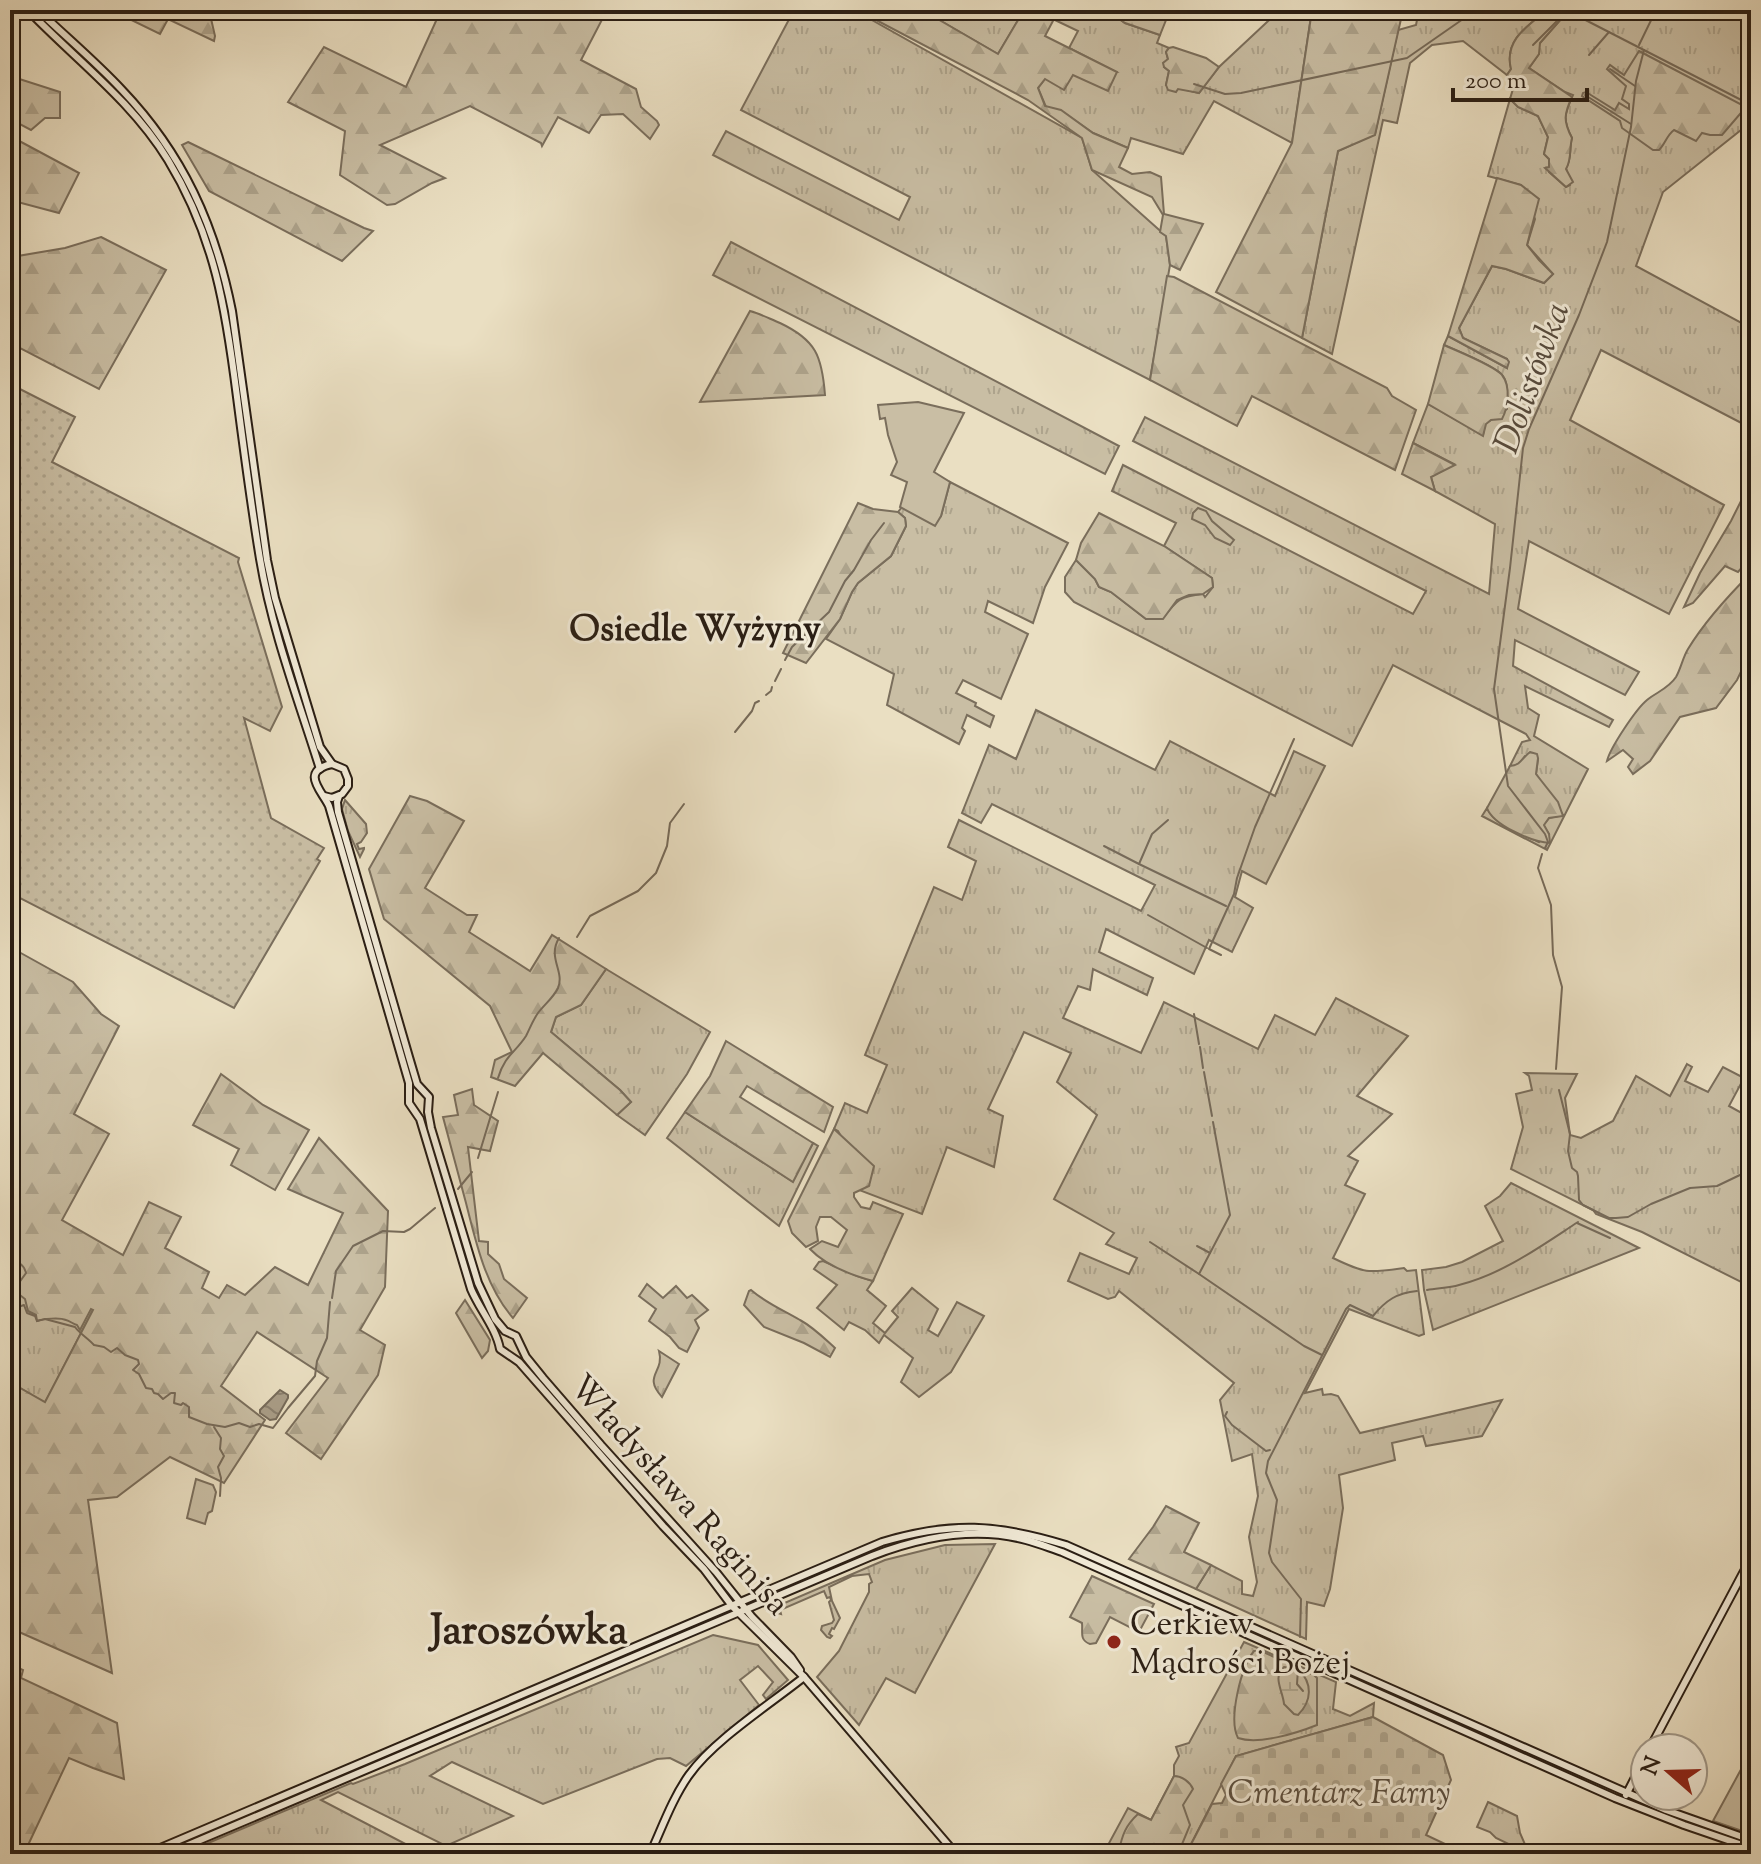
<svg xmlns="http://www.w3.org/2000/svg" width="1761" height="1864" font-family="'Sorts Mill Goudy',serif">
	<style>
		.grass { fill: url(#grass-tufts); stroke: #7a6e5c; stroke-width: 2 }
		.forest { fill: url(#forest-firs); stroke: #7a6e5c; stroke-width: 2 }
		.wetland { fill: url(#wetland-marsh); stroke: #7a6e5c; stroke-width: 2 }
		.cemetery { fill: url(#cemetery-stones); stroke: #7a6e5c; stroke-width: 2 }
		.park { fill: #c9bea4; stroke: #7a6e5c; stroke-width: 2 }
		.garden { fill: url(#garden-dots); stroke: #7a6e5c; stroke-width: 2 }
		.water { fill: url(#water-waves); stroke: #766a59; stroke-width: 2 }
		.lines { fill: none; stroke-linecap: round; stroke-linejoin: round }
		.stream { stroke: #766a59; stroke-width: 2 }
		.secondary-casing { stroke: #2a1e14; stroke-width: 10 }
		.secondary { stroke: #f1ead7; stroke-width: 6 }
		.poi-dot { fill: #8f2418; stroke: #f1ead7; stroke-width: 3 }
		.labels { text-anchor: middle; stroke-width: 6; stroke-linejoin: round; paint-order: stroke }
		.street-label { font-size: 34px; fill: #2a1e14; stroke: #f1ead7 }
		.poi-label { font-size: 34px; fill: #2a1e14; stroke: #f1ead7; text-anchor: start }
		.park-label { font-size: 34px; font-style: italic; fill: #5a4e3f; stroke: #f1ead7 }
		.water-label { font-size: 36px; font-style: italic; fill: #564a3c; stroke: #f1ead7 }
		.neighbourhood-label { font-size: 36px; font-weight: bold; fill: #2a1e14; stroke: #f1ead7 }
		.district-label { font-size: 42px; font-weight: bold; fill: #2a1e14; stroke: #f1ead7 }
	</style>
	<defs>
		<pattern id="grass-tufts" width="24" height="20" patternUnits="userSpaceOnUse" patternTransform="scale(2)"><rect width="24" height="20" fill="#c9bea4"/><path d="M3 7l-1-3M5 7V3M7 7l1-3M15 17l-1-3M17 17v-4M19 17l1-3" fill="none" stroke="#ada38c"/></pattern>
		<pattern id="forest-firs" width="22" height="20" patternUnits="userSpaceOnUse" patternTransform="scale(2)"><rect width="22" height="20" fill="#c9bea4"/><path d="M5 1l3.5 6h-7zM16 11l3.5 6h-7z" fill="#ada38c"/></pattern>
		<pattern id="wetland-marsh" width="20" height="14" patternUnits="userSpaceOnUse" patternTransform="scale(2)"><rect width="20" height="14" fill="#c9bea4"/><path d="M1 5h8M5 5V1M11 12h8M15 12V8" fill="none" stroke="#ada38c"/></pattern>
		<pattern id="cemetery-stones" width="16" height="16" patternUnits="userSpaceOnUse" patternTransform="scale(2)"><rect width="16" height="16" fill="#c9bea4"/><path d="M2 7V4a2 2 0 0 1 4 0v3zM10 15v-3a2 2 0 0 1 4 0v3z" fill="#ada38c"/></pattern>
		<pattern id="garden-dots" width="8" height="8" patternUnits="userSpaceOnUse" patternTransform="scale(2)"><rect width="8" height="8" fill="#c9bea4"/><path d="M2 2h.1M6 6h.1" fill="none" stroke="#ada38c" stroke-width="1.8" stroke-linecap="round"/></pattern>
		<pattern id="water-waves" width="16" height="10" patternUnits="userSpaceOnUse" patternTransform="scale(2)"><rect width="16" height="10" fill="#a99d87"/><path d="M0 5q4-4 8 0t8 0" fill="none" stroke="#8a7f6d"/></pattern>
	</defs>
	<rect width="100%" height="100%" fill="#eadfc2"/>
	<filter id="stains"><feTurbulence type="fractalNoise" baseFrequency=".0025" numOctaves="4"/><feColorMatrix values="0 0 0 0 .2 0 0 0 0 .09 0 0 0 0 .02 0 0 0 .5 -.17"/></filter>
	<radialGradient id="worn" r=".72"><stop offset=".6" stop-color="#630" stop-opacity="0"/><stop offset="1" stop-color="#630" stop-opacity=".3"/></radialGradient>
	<g class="grass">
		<polygon points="794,10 854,10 1082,138 1092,170 1166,236 1170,265 1150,380 713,155 726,131 899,220 910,197 741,110"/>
		<polygon points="922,10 1024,10 998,54"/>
		<polygon points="1034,10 1107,10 1125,23 1160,35 1157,43 1169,48 1166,52 1168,59 1164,67 1169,71 1166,85 1199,93 1219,67 1280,10 1312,10 1292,143 1214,101 1183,154 1131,138 1128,148 1093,133 1061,111 1046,107 1038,88 1045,79 1073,74 1116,72 1069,48 1078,31"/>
		<path d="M1419,10L1546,11C1526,27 1504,41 1511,69L1507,75L1463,41L1432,45L1410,63L1397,123L1383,120L1332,354L1302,338L1338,151L1375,134L1398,30L1416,25Z"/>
		<path d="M1569,10H1751V122L1663,192L1636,266L1751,328V428L1601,350L1570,420L1724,505L1669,614L1529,541L1518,609L1639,672L1625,695L1515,640L1513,666L1613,720L1609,727L1525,686L1528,708L1539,715L1534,736L1588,769L1547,850L1482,816L1487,808C1494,825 1522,834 1539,842L1549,834L1543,825L1549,818L1563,815L1536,774L1538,759L1525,756C1520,763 1518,766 1510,766L1522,742L1530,740L1526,734L1393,665L1352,746L1074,602L1065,592V577L1076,560L1095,579L1099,587L1111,592L1146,619L1163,618C1177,600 1180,596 1203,594L1205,597L1213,587L1212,578L1164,546L1176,523L1112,491L1123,465L1413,614L1426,591L1133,441L1145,417L1489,594L1495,524L1435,491L1431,477L1454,464L1413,443L1428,404L1483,435L1485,424L1507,409C1507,400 1509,385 1503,376C1496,366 1457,351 1444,345L1448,336L1507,368V359L1463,338L1459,328L1492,266L1506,269L1544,283L1553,274L1527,245L1535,219L1521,185L1488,176L1510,99L1518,107L1538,116L1548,137L1544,154L1549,159V172L1566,187L1570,185L1566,168C1572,159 1569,149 1572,138C1562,119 1565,113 1573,95L1565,92L1529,68L1539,54V44Z"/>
		<polygon points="731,242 1119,446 1105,474 713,275"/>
		<polygon points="950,482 1068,543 1045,587 1033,623 988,601 985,612 1028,634 1001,699 963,680 956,693 976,703 975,706 994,716 990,727 967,715 962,728 965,731 959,744 887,705 894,674 826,639 840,619 852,592 858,583 891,556 906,526 905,518 898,512 902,507 941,516"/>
		<path d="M1036,710L1155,770L1170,741L1275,796L1294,751L1325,766L1266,884L1242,871L1235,897L1253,908L1232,952L1209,940L1194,974L1106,929L1099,952L1153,978L1147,995L1093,969L1090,990L1078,986L1063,1018L1141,1053L1164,1002L1258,1049L1275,1015L1315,1035L1336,998L1408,1036L1357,1096L1392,1114L1348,1156L1358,1161L1345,1185L1365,1194L1333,1258C1366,1274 1368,1273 1404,1268L1407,1271L1416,1270L1424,1334L1419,1336L1349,1309L1305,1393L1322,1389L1323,1395L1331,1394L1338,1396L1360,1433L1502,1400L1482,1436L1426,1446L1423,1436L1392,1443L1395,1460L1339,1475L1343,1508L1330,1589L1324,1606L1307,1602L1306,1639L1196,1589L1211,1565L1242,1581V1594L1253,1596L1257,1582L1249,1537L1258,1496L1252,1454L1232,1461L1220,1400L1234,1383L1119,1291L1115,1297L1108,1299L1068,1281L1080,1253L1129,1274L1137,1258L1106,1244L1114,1233L1054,1199L1097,1115L1057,1082L1071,1053L1024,1032L988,1109L1003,1116L994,1167L947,1147L922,1214L859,1190L869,1185L838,1131L834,1129L845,1103L867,1113L887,1065L865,1055L934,887L962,900L976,861L948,847L959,820L1141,911L1155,885L992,804L981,823L962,813L989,745L1016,759Z"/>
		<polygon points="345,800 366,824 367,833 361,842 357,844 359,849 364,848 364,849 360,857 348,831 342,809"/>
		<polygon points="606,969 710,1032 687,1074 645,1135 617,1115 631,1102 620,1090 551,1032 556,1017 581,1005"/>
		<polygon points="1687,1064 1692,1067 1685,1081 1708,1092 1723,1067 1744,1078 1729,1106 1751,1118 1751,1287 1642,1232 1596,1214 1593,1210 1511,1169 1523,1127 1516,1094 1532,1090 1529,1076 1525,1073 1577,1074 1565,1098 1570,1135 1581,1138 1613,1121 1636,1076 1670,1096"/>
		<polygon points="685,1112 792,1181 813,1143 818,1146 779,1226 667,1138"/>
		<polygon points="1511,1183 1639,1248 1433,1330 1424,1290 1422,1270 1446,1267 1462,1262 1503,1241 1485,1206 1500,1196"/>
		<polygon points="10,1249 93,1310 45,1403 15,1385 10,1378"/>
		<polygon points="823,1261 857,1276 873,1281 867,1290 886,1306 873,1323 885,1333 898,1317 892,1311 912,1288 938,1309 928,1330 938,1336 957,1302 984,1316 951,1372 919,1397 901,1382 913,1358 884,1335 879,1343 865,1330 849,1322 844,1330 817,1308 837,1285 814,1269 819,1262"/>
		<path d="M659,1351L679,1364L662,1397C642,1375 665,1373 659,1351Z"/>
		<polygon points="995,1544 915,1693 886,1678 859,1725 817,1677 839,1651 869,1592 869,1584 872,1582 869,1574 852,1576 829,1587 832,1601 840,1618 834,1629 832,1628 829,1634 832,1636 830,1638 827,1637 821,1630 822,1626 832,1623 834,1620 829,1602 831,1600 830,1597 827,1598 824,1591 780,1610 781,1614 768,1610 885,1560 945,1545"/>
		<polygon points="713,1635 758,1645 788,1680 766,1699 763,1695 773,1682 758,1666 740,1680 759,1705 686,1766 670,1758 657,1759 543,1804 452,1762 430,1776 513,1816 446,1846 338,1792 321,1800 419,1851 413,1854 182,1854 351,1783 353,1784 405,1764"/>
		<polygon points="1244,1642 1336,1682 1333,1709 1350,1716 1374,1703 1373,1717 1236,1756 1186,1854 1124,1854 1108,1845 1128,1808 1151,1820 1174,1776 1174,1765 1179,1756 1176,1747 1189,1743"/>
		<polygon points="1488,1802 1517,1816 1520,1833 1527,1849 1525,1852 1496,1838 1490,1832 1477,1827"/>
	</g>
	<g class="forest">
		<polygon points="111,10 209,10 215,36 214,41 168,19 160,34"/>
		<polygon points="441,10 607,10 581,60 636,89 641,107 657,121 659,125 650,139 623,114 601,115 589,133 558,117 542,146 541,143 470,106 380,145 445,178 432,183 395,204 387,205 340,175 345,131 288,102 324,47 406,87"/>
		<polygon points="857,10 922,10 998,54 1024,10 1034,10 1054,19 1045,36 1117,72 1108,91 1073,75 1064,90 1045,79 1038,88 1045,106 1061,110 1093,133 1128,148 1119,167 1132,174 1150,172 1161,177 1164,214 1203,224 1180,270 1170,265 1166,236 1160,232 1163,215 1152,197 1092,170 1082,138 1028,100"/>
		<polygon points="1107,10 1170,10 1160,35 1125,23"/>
		<polygon points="1312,10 1403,10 1375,135 1338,151 1302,338 1216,292 1292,143"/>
		<path d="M1544,10H1569L1540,43L1539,54L1529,68L1572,97C1564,114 1563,121 1572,138C1569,149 1572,159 1566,169L1573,182L1566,187L1545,168L1549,167V159L1544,154L1548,137L1538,116L1518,107L1510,99L1515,82L1507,75L1511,69C1504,41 1526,27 1545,12Z"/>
		<polygon points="1173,47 1206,58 1219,67 1199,93 1178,89 1176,92 1168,90 1166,85 1169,71 1164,67 1163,63 1168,59 1166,52 1169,48"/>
		<path d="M1639,51L1746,107L1722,135H1710L1702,133L1696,141L1674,130C1667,135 1665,144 1659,150H1653L1622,128L1620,121L1582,96L1583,93L1586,92L1615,110L1619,103L1629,109V104L1622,99L1626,86L1607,69L1610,65L1624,75Z"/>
		<polygon points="10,76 60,92 60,118 45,118 31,130 10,119"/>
		<polygon points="10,136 79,173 59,213 10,200"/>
		<polygon points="188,142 364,228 373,231 342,261 209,191 182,145"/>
		<polygon points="1497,178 1521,185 1539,199 1527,245 1539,260 1553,274 1544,283 1506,269 1492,266 1459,328 1463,338 1507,359 1509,362 1507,368 1448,336"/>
		<polygon points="101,237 166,270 99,389 10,343 10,267 18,256 65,248"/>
		<polygon points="1167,276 1174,277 1387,388 1392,396 1416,410 1395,470 1252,396 1237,426 1150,380"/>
		<path d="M750,311C761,314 770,319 780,323C816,340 822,356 825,395L700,402Z"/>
		<path d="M1444,345C1457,351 1495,366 1502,375C1511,386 1508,408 1502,419L1491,420L1486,424L1483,436L1428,404Z"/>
		<polygon points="1413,443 1455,465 1431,477 1435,491 1402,474"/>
		<polygon points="1751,487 1751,557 1738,572 1725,566 1693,603 1684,607 1700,573 1731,521 1744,495"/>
		<polygon points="858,503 873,509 898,512 905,518 906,526 891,556 858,583 852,592 840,619 806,663 783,653"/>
		<polygon points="1198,508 1206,511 1212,521 1234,540 1230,545 1215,538 1205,525 1192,519 1193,513"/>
		<polygon points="1099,513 1164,546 1212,578 1213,587 1203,594 1189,595 1177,600 1163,619 1146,619 1111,592 1099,587 1095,579 1076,560 1081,543"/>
		<path d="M1751,573V651L1737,680L1716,708L1680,717L1650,761L1633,774L1628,767L1633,759L1623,750L1607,761C1610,748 1636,709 1647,700C1657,692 1669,688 1676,677C1681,668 1683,657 1688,649C1705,621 1728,596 1751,573Z"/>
		<path d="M1530,752L1537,754L1538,758L1536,774L1558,802L1563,816L1549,818L1544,825L1549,834L1550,843C1532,842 1493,825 1487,808L1510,766C1520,766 1522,758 1530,752Z"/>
		<polygon points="410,796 427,801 464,821 425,888 467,915 477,915 469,932 530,971 552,935 606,969 581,1005 556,1017 551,1032 620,1090 631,1102 617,1115 543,1053 515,1086 491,1077 495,1060 512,1052 490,1006 384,919 369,869"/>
		<path d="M10,947L73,982L101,1014L119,1026L74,1114L109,1134L62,1220L123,1255L149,1202L181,1217L165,1248L209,1272L202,1288L219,1298L227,1285L245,1295L275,1267L308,1285L343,1213L288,1189L319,1138L388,1211L385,1287L360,1330L385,1345L378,1375L321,1459L286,1433L328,1378L257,1332L221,1386L265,1420L224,1483L170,1457L117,1497L88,1500L112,1673L10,1628V1378L15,1385L45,1402L93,1310L91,1309L80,1330L77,1325C73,1324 70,1321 66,1320C59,1317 43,1319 37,1321L36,1315L28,1311L25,1299L16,1292V1287L26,1273C24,1265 18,1260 10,1262Z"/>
		<polygon points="726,1041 833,1107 824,1132 747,1086 740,1097 813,1143 793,1182 685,1112 710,1076"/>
		<polygon points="221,1074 263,1105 309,1130 275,1190 231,1165 239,1149 193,1125"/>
		<path d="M472,1089L474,1105L498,1121L490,1151L468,1147L479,1241L488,1242V1254L499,1264L504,1279L527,1298L513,1318C485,1286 476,1242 466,1203C458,1174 451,1146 443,1117L458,1115L454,1095Z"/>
		<path d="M834,1129L874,1166L869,1186L854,1193V1197L861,1207L870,1209L873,1202L903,1214L873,1281C851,1275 826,1266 810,1249L822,1241L838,1247L847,1230L831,1217H820L816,1227L818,1241L806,1247L792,1233L788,1221Z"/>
		<polygon points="647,1284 663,1298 676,1286 687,1298 692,1295 708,1310 695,1320 699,1328 687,1352 679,1348 670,1337 649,1321 656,1309 639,1296"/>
		<path d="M751,1290C766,1303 783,1310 800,1320C813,1327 824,1338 835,1348L830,1357L804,1343L764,1327L744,1305L749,1291Z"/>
		<polygon points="465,1300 490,1340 488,1351 482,1358 456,1313"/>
		<polygon points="1166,1506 1199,1523 1184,1552 1211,1565 1196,1589 1129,1559 1153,1527"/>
		<path d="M1092,1576L1154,1604L1139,1632L1110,1617L1096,1643L1090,1644C1079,1640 1083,1632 1082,1623L1070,1617Z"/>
		<path d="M1254,1651H1261L1314,1675L1317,1678V1725C1297,1733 1259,1745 1238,1738C1228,1719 1241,1667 1254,1651Z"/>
		<polygon points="10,1664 23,1670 21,1678 117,1723 124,1779 93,1768 69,1758 29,1843 30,1854 10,1854"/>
		<path d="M1174,1776C1182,1776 1190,1782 1193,1789L1183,1805L1190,1825L1178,1854H1124L1119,1851C1122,1835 1126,1825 1138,1814L1151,1820Z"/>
	</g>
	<path class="wetland" d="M1284,1667L1298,1669C1313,1683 1312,1701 1298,1715L1294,1714L1284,1704C1283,1691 1272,1677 1284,1667Z"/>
	<polygon class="cemetery" points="1373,1717 1443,1755 1451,1780 1426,1835 1466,1854 1186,1854 1212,1804 1222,1803 1226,1795 1221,1784 1236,1756"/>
	<g class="park">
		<polygon points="918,402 964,413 934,472 950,482 941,516 935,526 900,507 907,482 891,475 897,462 888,435 885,418 880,419 878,405"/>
		<polygon points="196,1479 213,1485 216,1492 212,1511 208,1513 205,1524 187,1518"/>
		<polygon points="1751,1751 1751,1834 1713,1821"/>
	</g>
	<polygon class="garden" points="10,384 75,417 52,462 239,558 238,562 282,707 270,731 244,718 271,818 324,848 317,859 320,861 234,1008 10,893"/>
	<polygon class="water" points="280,1390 288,1395 288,1398 276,1419 270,1420 260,1413 260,1410"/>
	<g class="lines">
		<g class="stream">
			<polyline points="1566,10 1751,105"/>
			<polyline points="1533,45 1566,12"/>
			<polyline points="1639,45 1656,10"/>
			<polyline points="1589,55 1609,32"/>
			<polyline points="1610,69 1635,86"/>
			<polyline points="1194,84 1225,94 1241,93 1407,58 1476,10"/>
			<polyline points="1585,95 1631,124"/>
			<polyline points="785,660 792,647 829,612 845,581 854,570 871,540 884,523"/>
			<polyline points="775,681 781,669"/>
			<polyline points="766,695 771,691 772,687"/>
			<polyline points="735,732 752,711 755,703 759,701"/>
			<polyline points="1168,820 1152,834 1139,864 1226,906"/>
			<polyline points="1104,846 1139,864"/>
			<polyline points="1545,848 1548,842 1545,834 1508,786 1494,689 1510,568 1523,448 1529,429 1579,315 1607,242 1631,127 1636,81 1644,50"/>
			<polyline points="1542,854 1538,868 1551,905 1553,955 1562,987 1556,1069"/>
			<polyline points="1148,915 1207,948"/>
			<polyline points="577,937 590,916 638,891 656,873 667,846 670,823 684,804"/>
			<polyline points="1221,955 1209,949 1234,894 1237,878 1255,827 1294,739"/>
			<polyline points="1194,1014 1199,1044"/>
			<polyline points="1200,1047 1203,1068"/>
			<polyline points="1204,1072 1212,1116"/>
			<path d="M498,1078C505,1055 515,1053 526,1036C530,1028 533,1020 538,1013C544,1005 554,997 558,988C565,971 547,958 559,938"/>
			<polyline points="1559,1090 1570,1134 1568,1151 1572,1168 1577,1172 1578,1176 1579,1200 1583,1205 1609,1218 1616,1218 1628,1217 1651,1204 1690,1188 1717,1186 1742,1174 1751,1168"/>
			<polyline points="1213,1122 1230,1215 1199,1274 1304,1346 1322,1355"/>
			<polyline points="478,1158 498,1092"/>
			<polyline points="458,1189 472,1172"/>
			<polyline points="1577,1223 1610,1238"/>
			<polyline points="1150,1242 1199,1274"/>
			<polyline points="1197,1246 1210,1253"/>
			<path d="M1427,1290C1438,1288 1449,1288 1459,1285C1503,1274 1541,1246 1578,1222"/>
			<polyline points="332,1298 336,1271 353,1246 383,1231 404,1232 410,1229 435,1208"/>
			<path d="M10,1304L18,1307L24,1305L27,1313L35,1316L37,1321L45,1319L75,1327C80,1334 88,1338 94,1345L104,1347L111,1352L117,1348L125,1355L138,1360L139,1364L133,1370L139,1374L146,1388L152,1389L154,1393L158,1394L163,1399L171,1393H175L174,1403L181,1405L183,1403L189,1407V1417L207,1424L225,1427L239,1423L250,1427L259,1424L273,1428L288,1408L315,1376L317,1361L327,1338L330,1302"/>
			<polyline points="1227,1412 1225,1416 1232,1425 1266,1451 1270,1450"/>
			<polyline points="214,1427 221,1438 220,1449 224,1456 218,1467 221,1478 220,1496"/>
			<path d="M1300,1637L1301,1599L1272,1562L1269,1553L1277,1500L1266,1473L1268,1461L1346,1309L1350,1305L1373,1316C1386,1300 1397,1293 1417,1291"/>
			<polyline points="1298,1669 1297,1684 1303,1691"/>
		</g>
		<defs>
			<g id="secondary">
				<path d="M28,10C75,59 132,101 168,160C215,237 226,310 237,397C244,451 251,505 260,559C272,631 298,699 320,769"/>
				<path d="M38,10C66,37 96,62 122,90C183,154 215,225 232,311L267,560L275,598L320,747L332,764L344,769L348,779V786L342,794L332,798L324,796"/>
				<path d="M332,764C299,771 322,791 329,806L409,1083V1103L420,1119L471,1289C480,1310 496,1328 500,1349L519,1362L663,1526L704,1569L732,1606L804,1677L956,1854"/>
				<polyline points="339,796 337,802 338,812 409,1057 417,1084 429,1097 428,1112 431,1128 478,1283 495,1319 505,1331 516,1336 526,1357 543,1378 601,1445 716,1572 752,1617 791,1657 800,1670"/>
				<polyline points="1650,1748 1751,1558"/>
				<polyline points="1626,1795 1645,1758"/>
				<path d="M146,1854L882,1542C952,1521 997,1524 1066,1545L1666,1810L1751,1840"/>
				<path d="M167,1854L872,1556C921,1537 974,1526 1026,1540C1038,1543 1050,1548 1062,1552L1615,1798L1684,1825L1751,1848"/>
				<path d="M650,1854C662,1828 672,1799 689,1775C714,1740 769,1705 804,1677"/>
			</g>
		</defs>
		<use href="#secondary" class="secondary-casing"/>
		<use href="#secondary" class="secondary"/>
	</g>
	<circle class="poi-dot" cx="1114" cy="1642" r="8"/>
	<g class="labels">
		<g class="street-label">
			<text transform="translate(681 1494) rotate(48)" y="12">Władysława Raginisa</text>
		</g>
		<g class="poi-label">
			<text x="1130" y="1634">Cerkiew<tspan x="1130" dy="39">Mądrości Bożej</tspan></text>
		</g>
		<g class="park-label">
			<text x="1339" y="1803">Cmentarz Farny</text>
		</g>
		<g class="water-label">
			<text transform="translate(1530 377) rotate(-70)" y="13">Dolistówka</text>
		</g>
		<g class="neighbourhood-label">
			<text x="695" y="640">Osiedle Wyżyny</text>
		</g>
		<g class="district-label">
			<text x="529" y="1643">Jaroszówka</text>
		</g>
	</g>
	<rect width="1761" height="1864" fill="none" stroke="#eadfc2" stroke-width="40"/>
	<rect x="12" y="12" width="1737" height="1840" fill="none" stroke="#2a1e14" stroke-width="4"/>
	<rect x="20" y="20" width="1721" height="1824" fill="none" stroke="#2a1e14" stroke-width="2"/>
	<g transform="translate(1669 1772) rotate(290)"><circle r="38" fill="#f1ead7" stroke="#a19889" stroke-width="2"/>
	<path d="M0-6L14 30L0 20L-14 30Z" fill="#8f2418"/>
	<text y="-12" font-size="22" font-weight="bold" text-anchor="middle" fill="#2a1e14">N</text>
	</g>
	<path d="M1453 88v12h134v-12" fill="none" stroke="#2a1e14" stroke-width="4"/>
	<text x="1465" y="88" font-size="24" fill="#2a1e14" stroke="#f1ead7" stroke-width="6" paint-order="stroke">200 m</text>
	<rect width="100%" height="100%" filter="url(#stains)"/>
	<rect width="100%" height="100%" fill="url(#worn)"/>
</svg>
